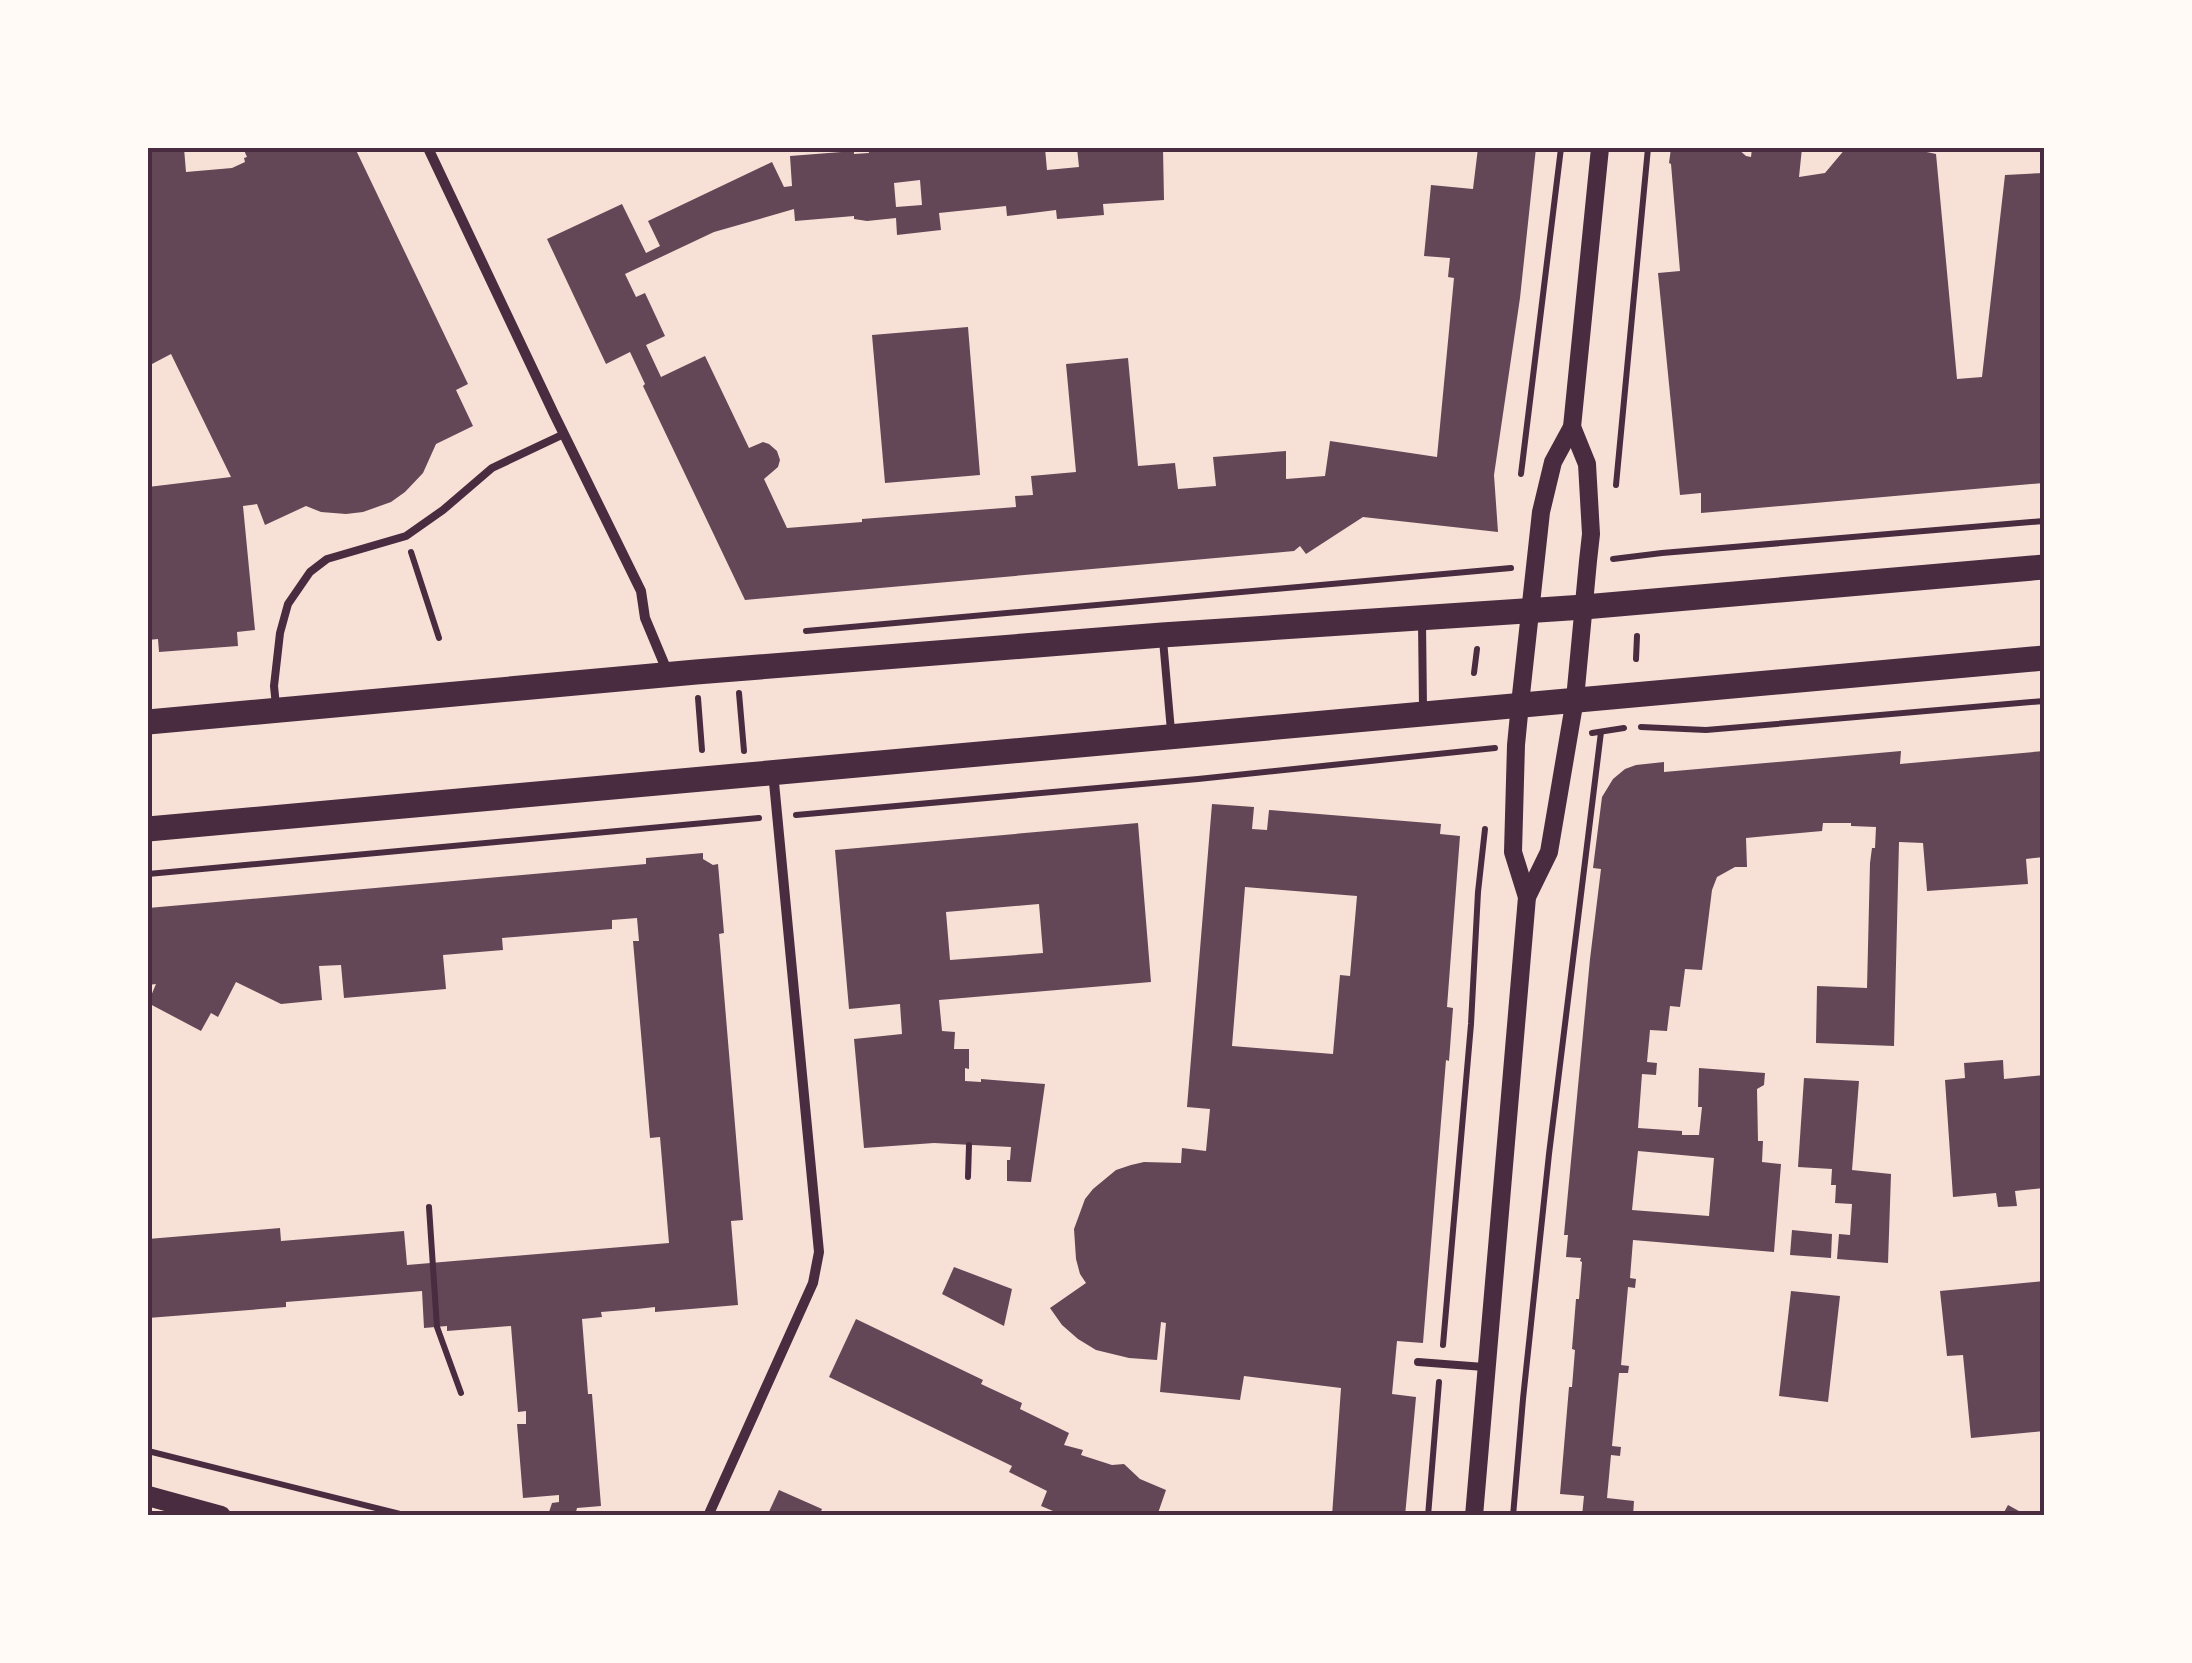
<svg xmlns="http://www.w3.org/2000/svg" width="2192" height="1663" font-family="'Space Grotesk',sans-serif">
	<style>
		.building { fill: #644757; fill-rule: evenodd }
		.lines { fill: none; stroke-linecap: round; stroke-linejoin: round }
		.path { stroke: #4a2c40; stroke-width: 6 }
		.service { stroke: #4a2c40; stroke-width: 8 }
		.minor { stroke: #4a2c40; stroke-width: 10 }
		.tertiary { stroke: #4a2c40; stroke-width: 18 }
		.secondary { stroke: #4a2c40; stroke-width: 20 }
		.primary { stroke: #4a2c40; stroke-width: 25 }
		.neatline { fill: none; stroke: #4a2c40; stroke-width: 4 }
	</style>
	<rect width="100%" height="100%" fill="#f7e1d7"/>
	<g class="building">
		<polygon points="148,148 184,148 186,172 232,168 245,162 244,158 247,157 243,148 355,148 468,384 456,390 473,426 436,444 423,473 405,492 391,502 363,512 346,514 321,512 306,506 265,525 257,504 243,506 255,630 237,632 238,646 159,652 158,639 148,640 148,487 231,477 171,354 152,364 148,355"/>
		<path d="M868,148H1045L1047,170L1079,167L1077,148H1163L1164,200L1103,204L1104,215L1057,219L1056,210L1007,216L1006,206L939,213L941,230L897,235L896,218L867,221L854,219V216L795,221L794,209L714,232L625,274L636,297L645,293L665,336L646,345L661,377L705,356L749,448L763,442L769,444L777,451L780,460L778,467L764,479L787,528L862,522V519L1016,507L1015,496L1033,495L1031,476L1076,472L1066,364L1128,358L1138,466L1175,463L1178,489L1216,486L1213,457L1286,451V479L1325,476L1330,441L1437,457L1454,278L1448,277L1450,258L1424,256L1431,185L1473,189L1478,148H1536L1520,298L1494,475L1498,532L1363,517L1306,554L1300,546L1294,551L745,600L643,386L645,384L630,352L606,364L547,239L622,204L646,253L660,246L648,221L772,162L784,187L792,186L790,156L854,151V154L869,153ZM920,180L922,205L896,207L894,183Z"/>
		<polygon points="1671,148 1737,148 1746,156 1751,157 1752,148 1802,148 1799,177 1825,173 1846,148 1908,148 1936,154 1957,379 1982,377 2005,175 2044,173 2044,483 1701,513 1701,493 1680,495 1658,273 1680,271 1671,164 1669,163"/>
		<polygon points="968,327 980,475 885,483 872,335"/>
		<path d="M1901,751L1900,764L2044,751V857L2026,859L2028,884L1927,891L1923,843L1899,842L1894,1046L1816,1043L1817,986L1867,988L1870,863L1872,848H1875L1876,827L1851,826V823H1823L1822,831L1746,838L1747,867H1735L1717,877L1712,890L1702,970L1685,969L1680,1007L1670,1006L1667,1031L1650,1030L1647,1062L1657,1063L1656,1075L1642,1074L1638,1128L1682,1131V1135H1699L1702,1107H1698L1699,1068L1765,1073L1764,1085L1757,1089L1758,1141H1763L1762,1162L1781,1164L1774,1252L1633,1240L1630,1278L1636,1279L1635,1288L1628,1287L1621,1365L1629,1366L1628,1373H1619L1612,1446L1621,1447L1620,1456L1611,1455L1607,1498L1634,1501L1633,1516H1582L1584,1496L1560,1494L1569,1387H1572L1575,1350L1572,1349L1576,1299H1579L1582,1262L1580,1261L1581,1258L1566,1257L1568,1235H1564L1590,959L1601,869L1593,868L1602,797L1613,779L1625,769L1636,765L1664,762V772ZM1638,1151L1714,1158L1709,1216L1632,1210Z"/>
		<path d="M1212,804L1254,807L1252,829L1267,830L1269,810L1441,824L1440,834L1460,836L1447,1007L1453,1008L1449,1061L1446,1060L1423,1343L1397,1341L1392,1394L1416,1397L1405,1516H1332L1341,1388L1244,1376L1240,1400L1160,1392L1166,1323L1161,1322L1157,1360L1129,1358L1096,1350L1078,1339L1062,1325L1050,1308L1086,1283L1080,1274L1076,1259L1074,1229L1085,1199L1093,1189L1116,1170L1131,1165L1144,1162L1181,1163L1182,1148L1206,1151L1210,1109L1187,1107ZM1245,887L1357,896L1350,976L1340,975L1333,1054L1232,1046Z"/>
		<path d="M1138,823L1151,982L939,1000L942,1031L955,1032L954,1049H969V1069L965,1068V1081L981,1082V1079L1045,1084L1031,1182L1007,1181V1160H1010L1011,1147L934,1143L864,1148L854,1039L902,1034L900,1004L849,1009L835,850ZM1039,904L1043,953L950,960L946,912Z"/>
		<polygon points="703,853 703,859 713,865 718,864 724,933 719,934 743,1220 731,1221 738,1305 655,1312 655,1307 637,1309 601,1312 602,1317 582,1319 588,1394 592,1394 601,1506 577,1508 575,1516 558,1516 549,1512 552,1503 559,1502 559,1495 523,1498 517,1424 526,1424 526,1411 518,1412 511,1326 447,1331 447,1326 424,1328 422,1291 286,1302 286,1307 148,1318 148,1239 280,1228 281,1241 404,1231 407,1265 669,1243 660,1137 650,1138 633,941 639,941 637,918 612,920 612,929 502,938 503,950 443,955 446,989 344,998 341,965 319,966 322,1000 281,1004 236,982 218,1017 211,1013 201,1031 148,1003 156,984 148,985 148,908 646,864 646,858"/>
		<polygon points="2003,1060 2004,1079 2044,1075 2044,1188 2015,1191 2017,1206 1998,1207 1996,1193 1953,1197 1945,1080 1965,1078 1964,1063"/>
		<polygon points="1804,1078 1859,1081 1852,1170 1891,1174 1888,1263 1837,1259 1839,1234 1850,1235 1852,1204 1835,1203 1836,1185 1831,1185 1832,1169 1798,1167"/>
		<polygon points="1792,1230 1832,1234 1831,1258 1790,1255"/>
		<polygon points="954,1267 1012,1289 1004,1326 942,1294"/>
		<polygon points="2044,1281 2044,1431 1971,1438 1963,1355 1947,1356 1940,1291"/>
		<polygon points="1791,1291 1840,1296 1828,1402 1779,1396"/>
		<polygon points="856,1319 983,1380 981,1384 1022,1403 1020,1409 1069,1433 1064,1445 1083,1450 1081,1455 1112,1465 1124,1464 1140,1479 1166,1490 1157,1516 1065,1516 1041,1506 1047,1491 1009,1472 1012,1466 829,1377"/>
		<polygon points="779,1490 822,1509 819,1516 767,1516"/>
		<polygon points="2008,1505 2028,1516 2002,1516"/>
	</g>
	<g class="lines">
		<g class="path">
			<polyline points="1521,474 1561,148"/>
			<polyline points="1616,485 1648,148"/>
			<polyline points="411,552 439,638"/>
			<polyline points="1613,559 1662,553 2044,521"/>
			<polyline points="806,631 1511,568"/>
			<polyline points="1636,659 1637,636"/>
			<polyline points="1474,673 1477,649"/>
			<polyline points="739,693 744,751"/>
			<polyline points="698,698 702,750"/>
			<polyline points="1641,727 1706,730 2044,701"/>
			<polyline points="1592,733 1624,728"/>
			<polyline points="796,815 1198,779 1495,748"/>
			<polyline points="148,874 759,818"/>
			<polyline points="968,1177 969,1145"/>
			<polyline points="429,1207 437,1327 461,1393"/>
			<polyline points="1443,1345 1471,1024 1478,892 1485,829"/>
			<polyline points="148,1451 408,1516"/>
			<polyline points="1428,1516 1439,1382"/>
			<polyline points="1513,1516 1523,1399 1549,1154 1601,732"/>
		</g>
		<g class="service">
			<polyline points="1422,622 1423,708"/>
			<polyline points="1163,640 1171,731"/>
			<polyline points="276,706 274,686 280,633 288,604 310,572 327,559 406,536 443,510 492,468 564,434"/>
			<polyline points="1418,1362 1484,1367"/>
		</g>
		<g class="minor">
			<polyline points="428,148 554,414 641,591 645,618 668,673"/>
			<polyline points="708,1516 813,1283 819,1252 773,772"/>
		</g>
		<g class="tertiary">
			<polyline points="1527,897 1513,852 1516,745 1520,704 1541,512 1553,462 1572,427 1600,148"/>
			<polyline points="1474,1516 1527,897 1549,852 1575,699 1588,561 1591,534 1587,464 1572,427"/>
		</g>
		<polyline class="secondary" points="148,1496 221,1516"/>
		<g class="primary">
			<polyline points="148,722 696,672 1162,635 1584,607 2044,567"/>
			<polyline points="148,829 2044,658"/>
		</g>
	</g>
	<rect width="2192" height="1663" fill="none" stroke="#fffaf5" stroke-width="300"/>
	<rect x="150" y="150" width="1892" height="1363" class="neatline"/>
</svg>
